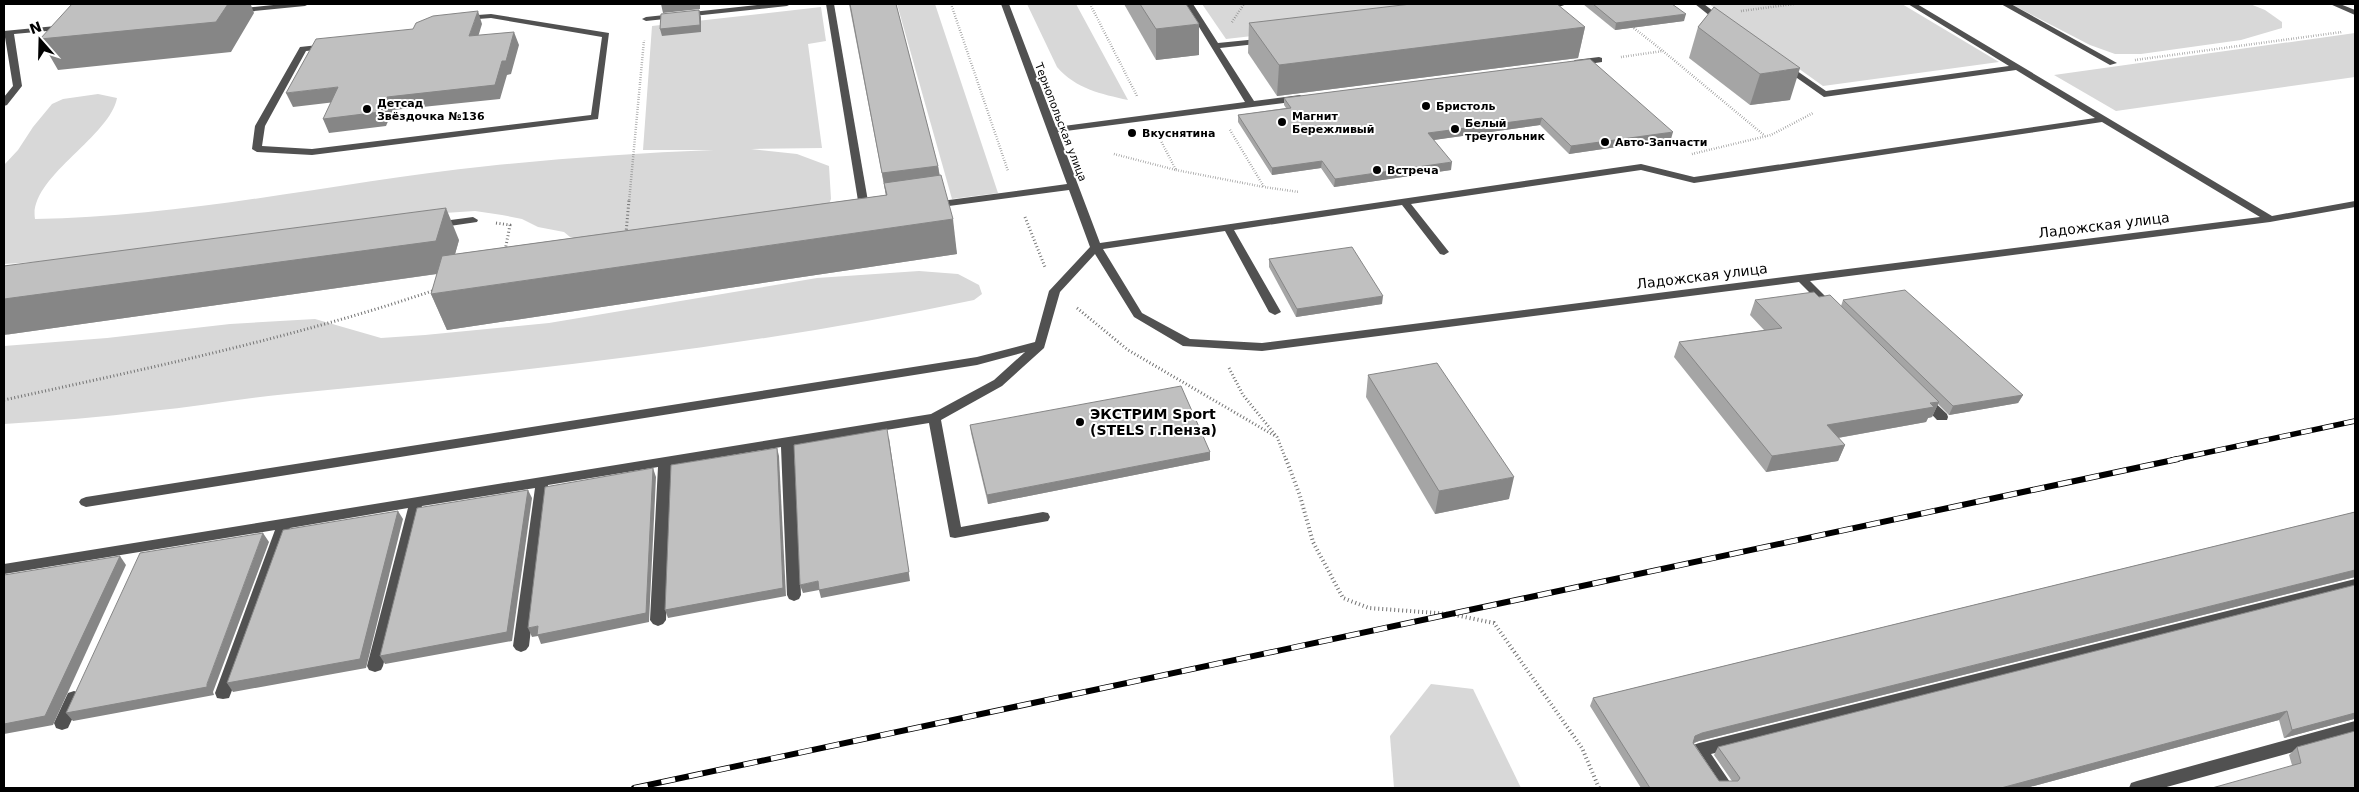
<svg xmlns="http://www.w3.org/2000/svg" width="2359" height="792" font-family="'DejaVu Sans',sans-serif">
	<style>
		.green { fill: #d8d8d8 }
		.lines { fill: none; stroke-linecap: round; stroke-linejoin: round }
		.path-far2 { stroke: #737373; stroke-width: 2.5; stroke-dasharray: 0.5 2; stroke-linecap: butt }
		.path-far1 { stroke: #737373; stroke-width: 3; stroke-dasharray: 1 2.5; stroke-linecap: butt }
		.path { stroke: #737373; stroke-width: 4; stroke-dasharray: 1 3; stroke-linecap: butt }
		.minor { fill: #515151; fill-rule: evenodd }
		.rail-far1-casing { stroke: #000; stroke-width: 5.5 }
		.rail-casing { stroke: #000; stroke-width: 6 }
		.rail-far1 { stroke: #fff; stroke-width: 4; stroke-dasharray: 11; stroke-linecap: butt }
		.rail { stroke: #fff; stroke-width: 4.5; stroke-dasharray: 14; stroke-linecap: butt }
		.wall { fill: #a5a5a5 }
		.shaded-wall { fill: #868686 }
		.building { fill: #c0c0c0; stroke: #868686 }
		.poi-dot { fill: #000; stroke: #fff; stroke-width: 2 }
		.labels { text-anchor: middle; stroke-width: 4; stroke-linejoin: round; paint-order: stroke }
		.far-poi-label { font-size: 11px; font-weight: bold; fill: #000; stroke: #fff; text-anchor: start }
		.far-street-label { font-size: 11px; fill: #000; stroke: #fff }
		.street-label { font-size: 14px; fill: #000; stroke: #fff }
		.poi-label { font-size: 14px; font-weight: bold; fill: #000; stroke: #fff; text-anchor: start }
	</style>
	<rect width="100%" height="100%" fill="#fff"/>
	<g class="green">
		<polygon points="897,4 935,4 998,193 952,199"/>
		<path d="M1027,4H1076L1128,100C1101,94 1076,89 1057,67Z"/>
		<polygon points="1202,4 1528,4 1226,39"/>
		<polygon points="1709,4 1902,4 1999,62 1823,86"/>
		<polygon points="2011,4 2250,4 2265,10 2282,22 2282,28 2241,40 2141,54 2115,54 2090,45"/>
		<path d="M821,7L826,41L808,44L822,148L751,149L797,154L829,166L831,199L826,211L591,242L570,237L564,232L538,227L522,219L502,215L475,211L429,214L97,258L4,264V165L18,150L33,127L52,104L63,99L98,94L117,98C110,137 28,178 35,219C187,217 337,182 488,166C563,158 638,153 714,150H643L652,26Z"/>
		<polygon points="2355,33 2355,77 2116,111 2054,75"/>
		<path d="M919,271L958,274L979,285L982,294L974,300C747,348 517,372 287,394C242,398 196,407 151,411C102,417 53,421 4,424V346L107,338L230,324L315,319L381,338L425,335L549,323L817,278Z"/>
		<polygon points="1431,684 1473,689 1521,788 1394,788 1390,736"/>
	</g>
	<g class="lines">
		<g class="path-far2">
			<polyline points="951,4 1008,171"/>
			<polyline points="1090,4 1137,96"/>
			<polyline points="1741,11 1794,4"/>
			<polyline points="1232,22 1244,4"/>
			<polyline points="1630,25 1663,51"/>
			<polyline points="1621,57 1663,51 1765,136"/>
			<polyline points="2135,60 2342,32"/>
			<polyline points="1230,130 1264,187 1299,192"/>
			<polyline points="1114,154 1176,170 1160,139"/>
			<polyline points="1692,154 1771,135 1813,113"/>
			<polyline points="1176,170 1264,187"/>
			<polyline points="629,202 644,40"/>
		</g>
		<g class="path-far1">
			<polyline points="1025,217 1045,267"/>
			<polyline points="496,223 510,225 505,251"/>
			<polyline points="626,233 629,200"/>
			<polyline points="1077,308 1128,350 1275,436"/>
			<polyline points="1229,368 1243,395 1277,437 1286,460"/>
			<path d="M4,400C149,368 294,338 435,290"/>
		</g>
		<polyline class="path" points="1286,459 1300,496 1313,542 1343,598 1369,608 1450,614 1494,623 1582,748 1599,788"/>
		<g class="minor">
			<polygon points="283,4 309,4 305,6 235,13 231,11 235,9"/>
			<polygon points="767,4 791,4 787,6 646,21 642,19 646,17"/>
			<polygon points="826,4 834,4 870,213 865,216 860,213"/>
			<path d="M1001,4H1009L1056,127L1245,102L1185,4H1193L1218,43L1268,38V42L1265,43L1220,48L1254,101L1300,95L1305,98L1300,101L1058,132L1100,243L1641,164L1694,177L2095,118L2016,70L1824,97L1780,66L1787,64L1826,91L2009,66L1908,4H1917L2272,216L2355,201V207L2270,222L1810,281L1838,309L1832,312L1828,311L1799,282L1262,351L1183,346L1134,317L1095,254L1060,292L1044,348L1002,386L941,420L961,527L1043,512L1048,513L1050,517L1048,521L955,538L950,537L929,423L794,445L801,595L799,599L794,601L789,599L787,595L781,447L672,465L666,620L663,624L658,626L653,624L650,620L658,467L548,485L529,646L526,650L521,652L516,650L513,646L535,488L422,506L383,666L381,670L375,672L369,670L367,666L408,508L290,528L231,693L229,698L223,699L217,698L215,693L275,530L4,574V564L931,414L994,380L1025,352L977,365L86,507L81,505L79,502L81,499L86,497L977,357L1035,342L1049,291L1090,247L1069,190L934,208L929,205L934,202L1067,184ZM2102,122L2260,217L1262,343L1190,339L1142,313L1103,249L1225,231L1269,312L1275,315L1281,312L1234,230L1402,205L1440,254L1444,255L1449,252L1411,204L1641,170L1694,183Z"/>
			<path d="M1539,4H1566C1559,8 1543,10 1536,6Z"/>
			<polygon points="1695,4 1704,4 1727,22 1720,24"/>
			<polygon points="2001,4 2011,4 2117,63 2110,65"/>
			<polygon points="2330,4 2340,4 2355,10 2355,15"/>
			<path d="M491,14L609,33L598,119L312,155L257,152L252,149L255,126L300,47L401,36L451,17ZM491,18L602,37L591,115L312,149L262,146L265,126L306,51L403,41L452,21Z"/>
			<polygon points="66,25 70,27 69,29 14,34 22,86 7,105 4,106 4,97 13,86 4,31"/>
			<polygon points="1599,57 1602,58 1602,62 1575,66 1571,63 1575,60"/>
			<polygon points="473,217 478,220 477,222 436,228 431,225 436,222"/>
			<polygon points="1923,394 1927,395 1947,414 1948,417 1947,420 1937,420 1919,401 1917,398 1919,395"/>
			<polygon points="2355,579 2355,590 1711,754 1734,788 1717,788 1691,750 1693,745 1699,743"/>
			<polygon points="74,691 80,693 82,698 68,728 62,730 56,728 54,723 68,693"/>
			<polygon points="2355,721 2355,735 2163,788 2129,788 2131,783 2137,781"/>
		</g>
		<defs>
			<polyline id="rail-far1" points="2172,460 2355,421"/>
			<polyline id="rail" points="634,788 2178,459"/>
		</defs>
		<use href="#rail-far1" class="rail-far1-casing"/>
		<use href="#rail" class="rail-casing"/>
		<use href="#rail-far1" class="rail-far1"/>
		<use href="#rail" class="rail"/>
	</g>
	<g class="wall">
		<polygon points="849,4 896,4 938,166 940,176 957,254 447,330 431,294 437,274 4,335 459,240 455,254 886,195"/>
		<polygon points="1124,4 1186,4 1199,55 1156,60"/>
		<polygon points="1583,4 1672,4 1684,21 1615,30"/>
		<polygon points="1714,7 1790,100 1750,105 1689,58 1698,27"/>
		<polygon points="1249,23 1585,27 1578,58 1277,96 1248,53"/>
		<polygon points="1590,59 1671,139 1569,154 1540,125 1433,140 1451,170 1334,187 1321,168 1272,175 1238,122 1238,115 1286,108 1284,105 1284,98"/>
		<polygon points="1269,259 1382,304 1296,317 1269,267"/>
		<polygon points="1819,297 1841,306 1843,300 2023,395 2018,403 1949,415 1938,404 1932,417 1928,418 1926,422 1838,438 1845,445 1838,461 1766,472 1674,357 1679,342 1764,330 1750,315 1755,300"/>
		<polygon points="1368,375 1509,499 1435,514 1366,397"/>
		<polygon points="970,425 1210,452 1210,460 988,504 971,433"/>
		<polygon points="2355,512 2355,578 2355,577 1699,741 1694,743 1719,781 1732,781 1714,755 1718,747 2355,585 2355,720 2354,719 2284,738 2279,720 2026,788 1641,788 1590,706 1593,698"/>
		<polygon points="2297,747 2355,788 2292,765 2289,755"/>
	</g>
	<g class="shaded-wall">
		<polygon points="192,4 260,4 251,5 254,13 231,52 58,70 40,39"/>
		<polygon points="661,4 700,4 700,9 663,13"/>
		<polygon points="699,10 701,17 701,32 662,36 660,29"/>
		<polygon points="478,11 482,24 474,50 469,36"/>
		<polygon points="1686,14 1684,21 1615,30 1616,23"/>
		<polygon points="1199,24 1199,55 1156,60 1156,29"/>
		<polygon points="1585,27 1578,58 1277,96 1279,65"/>
		<polygon points="514,32 519,45 511,74 507,75 500,99 393,110 386,126 329,133 323,119 387,97 502,61"/>
		<polygon points="1800,68 1790,100 1750,105 1760,74"/>
		<polygon points="338,87 344,101 293,107 286,93"/>
		<polygon points="1542,118 1540,125 1427,141 1428,133"/>
		<polygon points="1673,132 1671,139 1569,154 1571,146"/>
		<polygon points="1322,161 1321,168 1272,175 1272,168"/>
		<polygon points="1452,162 1451,170 1334,187 1335,179"/>
		<polygon points="938,166 943,199 888,207 882,173"/>
		<polygon points="446,208 459,240 450,272 4,335 4,299"/>
		<polygon points="953,219 957,254 447,330 431,294"/>
		<polygon points="1383,296 1382,304 1296,317 1297,309"/>
		<polygon points="2023,395 2018,403 1949,415 1953,406"/>
		<polygon points="1939,402 1932,417 1928,418 1926,422 1820,441 1827,425"/>
		<polygon points="889,438 910,581 821,598 819,590 803,593 800,585 818,581"/>
		<polygon points="1845,445 1838,461 1766,472 1772,456"/>
		<polygon points="777,448 779,456 786,596 668,618 665,610"/>
		<polygon points="1210,452 1210,460 988,504 987,495"/>
		<polygon points="653,468 656,477 649,622 541,644 538,636 532,637 528,628 538,626"/>
		<polygon points="1514,477 1509,499 1435,514 1439,491"/>
		<polygon points="528,490 532,498 512,641 385,664 380,656"/>
		<polygon points="398,511 403,519 366,668 233,692 227,683"/>
		<polygon points="263,533 269,542 213,692 214,695 73,721 66,713 207,684"/>
		<polygon points="120,556 126,565 53,725 4,734 4,724"/>
		<polygon points="2355,570 2355,577 1699,741 1691,744 1695,736 1702,733"/>
		<polygon points="2287,711 2279,720 2026,788 2001,788"/>
		<polygon points="2355,713 2355,718 2354,719 2284,738 2292,730"/>
	</g>
	<g class="building">
		<polygon points="72,4 228,4 216,22 40,39"/>
		<polygon points="850,4 896,4 938,166 882,173"/>
		<polygon points="1140,4 1186,4 1199,24 1156,29"/>
		<polygon points="1411,4 1557,4 1585,27 1279,65 1249,23"/>
		<polygon points="1593,4 1672,4 1686,14 1616,23"/>
		<polygon points="1714,7 1800,68 1760,74 1698,27"/>
		<polygon points="699,10 700,25 660,29 661,14"/>
		<polygon points="478,11 469,36 514,32 506,61 502,61 495,85 387,97 380,112 323,119 338,87 286,93 316,39 413,29 416,23 433,16"/>
		<polygon points="1590,59 1673,132 1571,146 1542,118 1428,133 1452,162 1335,179 1322,161 1272,168 1238,115 1291,108 1284,98"/>
		<polygon points="941,175 953,219 431,294 442,256 887,195 884,183"/>
		<polygon points="446,208 436,241 4,299 4,266"/>
		<polygon points="1352,247 1383,296 1297,309 1269,259"/>
		<polygon points="1905,290 2023,395 1953,406 1843,300"/>
		<polygon points="1814,292 1819,297 1830,295 1939,402 1930,403 1934,407 1827,425 1845,445 1772,456 1679,342 1782,328 1755,300"/>
		<polygon points="1437,363 1514,477 1439,491 1368,375"/>
		<polygon points="1181,386 1210,452 987,495 970,425"/>
		<polygon points="887,429 909,572 819,590 818,581 800,585 794,445"/>
		<polygon points="777,448 783,588 665,610 671,465"/>
		<polygon points="653,468 646,613 537,635 538,626 528,628 545,487"/>
		<polygon points="528,490 507,632 380,656 417,508"/>
		<polygon points="398,511 360,659 227,683 283,530"/>
		<polygon points="2355,512 2355,570 1702,733 1695,736 1693,743 1719,781 1738,781 1740,778 1718,747 2355,585 2355,713 2292,730 2287,711 2001,788 1650,788 1593,698"/>
		<polygon points="263,533 207,684 207,687 66,713 140,553"/>
		<polygon points="120,556 45,716 4,724 4,575"/>
		<polygon points="2355,731 2355,788 2212,788 2301,763 2297,747"/>
	</g>
	<g class="poi-dot">
		<circle cx="1426" cy="106" r="5"/>
		<circle cx="367" cy="109" r="5"/>
		<circle cx="1282" cy="122" r="5"/>
		<circle cx="1455" cy="129" r="5"/>
		<circle cx="1132" cy="133" r="5"/>
		<circle cx="1605" cy="142" r="5"/>
		<circle cx="1377" cy="170" r="5"/>
		<circle cx="1080" cy="422" r="5"/>
	</g>
	<g class="labels">
		<g class="far-poi-label">
			<text x="377" y="107">Детсад<tspan x="377" dy="13">Звёздочка №136</tspan></text>
			<text x="1436" y="110">Бристоль</text>
			<text x="1292" y="120">Магнит<tspan x="1292" dy="13">Бережливый</tspan></text>
			<text x="1465" y="127">Белый<tspan x="1465" dy="13">треугольник</tspan></text>
			<text x="1142" y="137">Вкуснятина</text>
			<text x="1615" y="146">Авто-Запчасти</text>
			<text x="1387" y="174">Встреча</text>
		</g>
		<g class="far-street-label">
			<text transform="translate(1061 122) rotate(69)" y="4">Тернопольская улица</text>
		</g>
		<g class="street-label">
			<text transform="translate(2104 225) rotate(-7)" y="5">Ладожская улица</text>
			<text transform="translate(1702 276) rotate(-7)" y="5">Ладожская улица</text>
		</g>
		<g class="poi-label">
			<text x="1090" y="419">ЭКСТРИМ Sport<tspan x="1090" dy="16">(STELS г.Пенза)</tspan></text>
		</g>
	</g>
	<rect width="2359" height="792" fill="none" stroke="#000000" stroke-width="10"/>
	<g transform="translate(40 40) rotate(340)" stroke="#ffffff" stroke-width="4" paint-order="stroke">
	<path d="M0-4L9 19L0 12L-9 19Z" fill="#000000"/>
	<text y="-8" font-size="14" font-weight="bold" text-anchor="middle" fill="#000000">N</text>
	</g>
</svg>
